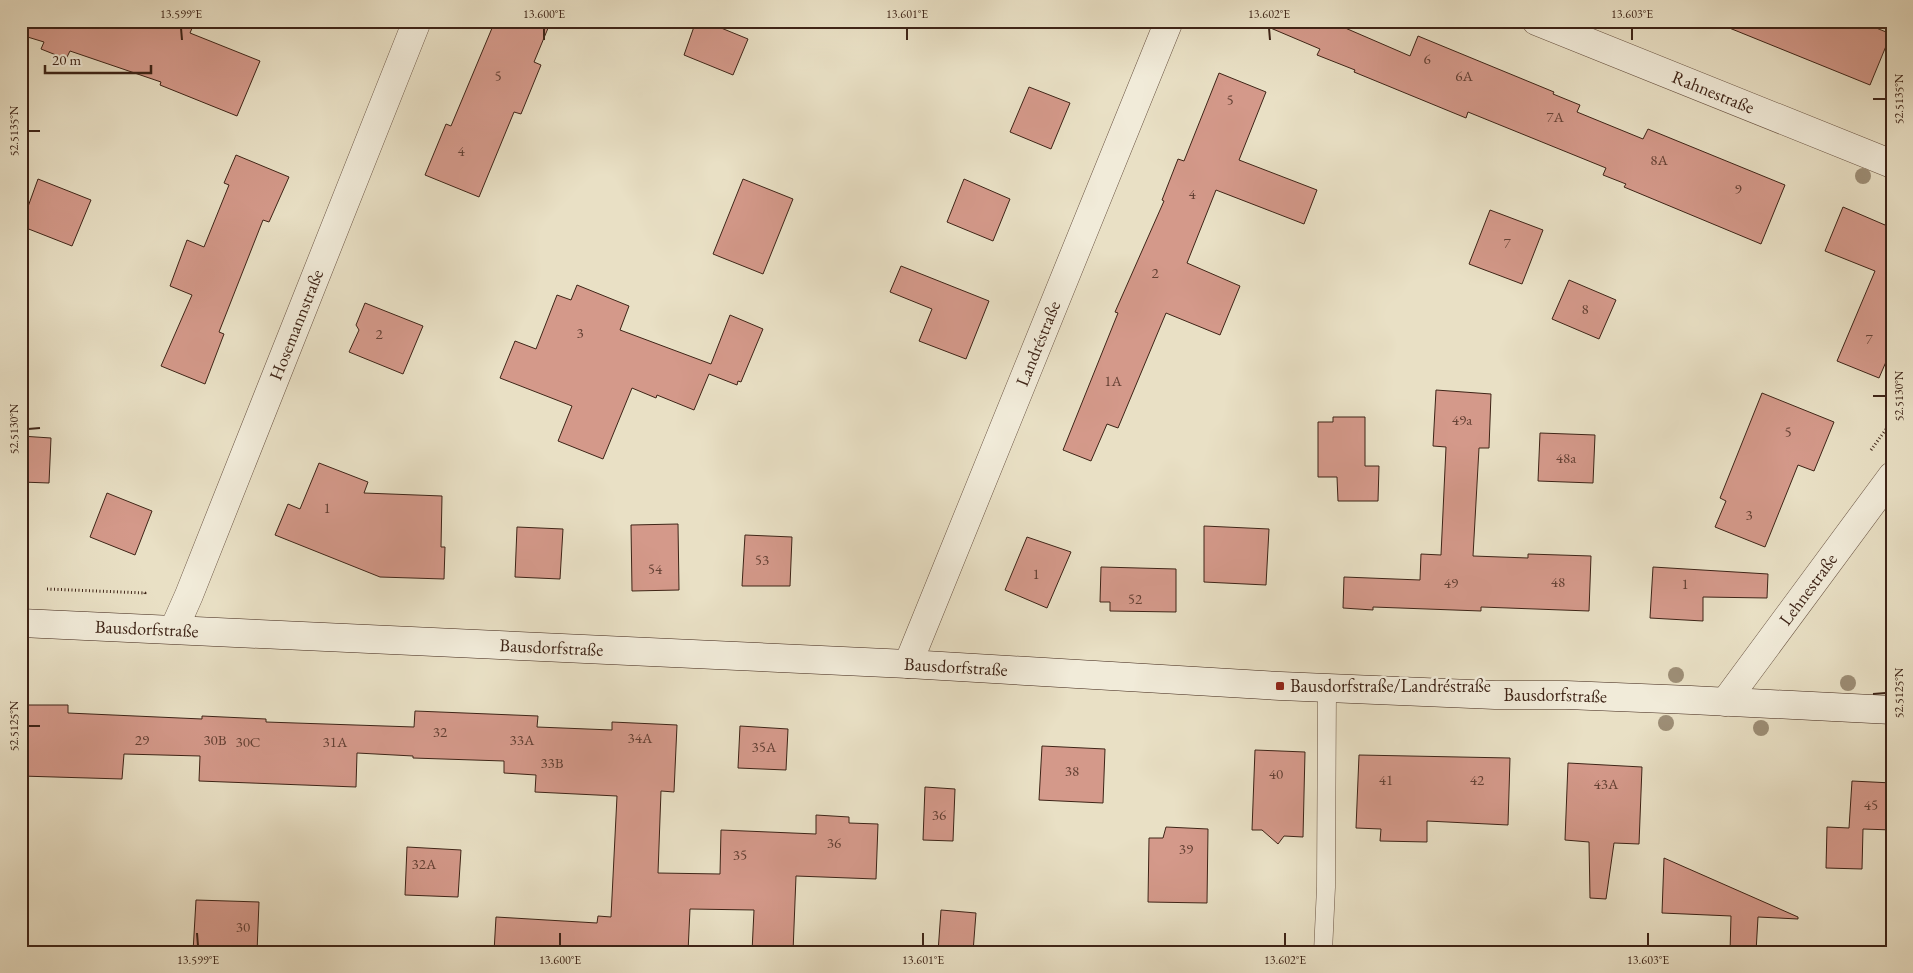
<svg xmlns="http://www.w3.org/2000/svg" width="1913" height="973" font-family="'EB Garamond',serif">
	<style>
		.building { fill: #d4998a; stroke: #3e2417 }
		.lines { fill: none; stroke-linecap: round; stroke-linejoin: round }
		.lane-casing { stroke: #695342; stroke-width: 19 }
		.street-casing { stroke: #695342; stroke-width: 29 }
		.secondary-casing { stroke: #3e2417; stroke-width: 29 }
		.path { stroke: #3e2417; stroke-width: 3; stroke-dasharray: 1 2.5; stroke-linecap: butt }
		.lane { stroke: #f1ebd9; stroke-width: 18 }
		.street { stroke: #f1ebd9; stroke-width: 28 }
		.secondary { stroke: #f1ebd9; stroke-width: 28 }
		.tree { fill: #9d8e76 }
		.ticks { fill: none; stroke: #3e2417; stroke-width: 2 }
		.poi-dot { fill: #8f2418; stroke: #f1ebd9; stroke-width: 2 }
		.labels { text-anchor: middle; stroke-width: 5; stroke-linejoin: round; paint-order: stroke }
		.number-label { font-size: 15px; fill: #644134 }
		.street-label { font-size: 18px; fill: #3e2417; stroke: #f1ebd9 }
		.poi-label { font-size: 18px; fill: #3e2417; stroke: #f1ebd9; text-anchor: start }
		.neatline { fill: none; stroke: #3e2417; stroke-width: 2 }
		.ticks-label { font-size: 12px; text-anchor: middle; fill: #3e2417 }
	</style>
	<rect width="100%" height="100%" fill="#e9e0c5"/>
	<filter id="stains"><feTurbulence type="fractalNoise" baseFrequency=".004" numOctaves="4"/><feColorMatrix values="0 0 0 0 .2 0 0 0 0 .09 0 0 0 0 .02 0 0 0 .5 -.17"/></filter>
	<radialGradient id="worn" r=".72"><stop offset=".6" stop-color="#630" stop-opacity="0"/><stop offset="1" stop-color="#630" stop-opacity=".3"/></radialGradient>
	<g class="building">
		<polygon points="21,21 195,21 190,33 260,61 237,116 160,85 161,82 70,51 66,59 41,49 44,42 21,35"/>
		<polygon points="495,21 551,21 534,62 541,65 521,114 514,112 479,197 425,175 446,124 451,126"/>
		<polygon points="696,21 704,21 748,39 733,75 684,55"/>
		<polygon points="1254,21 1329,21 1410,56 1418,36 1554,92 1553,94 1580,105 1577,112 1643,139 1648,129 1785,185 1761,244 1624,187 1626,184 1603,175 1606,168 1468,112 1466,118 1354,72 1355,70 1317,55 1320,49"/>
		<polygon points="1718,21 1859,21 1891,34 1870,85 1717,23"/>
		<polygon points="1219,73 1266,92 1239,160 1317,190 1304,224 1216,190 1187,263 1240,286 1220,335 1166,313 1118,428 1107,424 1091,461 1063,450 1118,313 1115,312 1164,201 1162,200 1178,159 1184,161"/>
		<polygon points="1029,87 1070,103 1051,149 1010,132"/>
		<polygon points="236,155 289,177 269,222 263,220 219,332 224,334 205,384 161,366 192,295 170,286 187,240 204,247 229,185 224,183"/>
		<polygon points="38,179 91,200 72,246 21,226"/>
		<polygon points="743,179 793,199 763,274 713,254"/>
		<polygon points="964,179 1010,199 993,241 947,222"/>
		<polygon points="1843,207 1892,228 1892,348 1879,378 1837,361 1875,271 1825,251"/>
		<polygon points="1490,210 1543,230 1522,284 1469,264"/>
		<polygon points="901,266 989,301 966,359 919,341 932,309 890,292"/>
		<polygon points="1569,280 1616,300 1599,339 1552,319"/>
		<polygon points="577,285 629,306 620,330 711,364 730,315 763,329 741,382 738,381 737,385 709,374 694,410 657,395 656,398 632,388 603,459 558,441 572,406 500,378 515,341 536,349 557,295 571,300"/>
		<polygon points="365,303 423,326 403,374 349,352 359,330 356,325"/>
		<polygon points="1436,390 1491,394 1489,448 1479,448 1473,556 1528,558 1528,554 1591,556 1589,611 1481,607 1481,611 1373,607 1373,610 1343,608 1344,577 1420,580 1421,554 1441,555 1446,447 1433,446"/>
		<polygon points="1762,393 1834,422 1814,471 1798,465 1765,547 1715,527 1726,501 1720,498"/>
		<polygon points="1333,417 1365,417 1365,466 1379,466 1378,501 1338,501 1337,477 1318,477 1318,422 1333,422"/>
		<polygon points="1540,433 1595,435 1593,483 1538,481"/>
		<polygon points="21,436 51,438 49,483 21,482"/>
		<polygon points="319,463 368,482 364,493 442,496 441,547 445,547 444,579 380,577 275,535 288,504 300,509"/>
		<polygon points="107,493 152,511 135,555 90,537"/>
		<polygon points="678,524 679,590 632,591 631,525"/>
		<polygon points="1204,526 1269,529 1266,585 1204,582"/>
		<polygon points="517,527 563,529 560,579 515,577"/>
		<polygon points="745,535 792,537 790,586 742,586"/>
		<polygon points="1027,537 1071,552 1047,608 1005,590"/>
		<polygon points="1101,567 1176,569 1176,612 1110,611 1110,602 1100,602"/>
		<polygon points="1653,567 1768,574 1767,598 1703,597 1703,621 1650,618"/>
		<polygon points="21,705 68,705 68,713 202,719 202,716 266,719 266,722 414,727 415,711 538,716 537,727 612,730 612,722 677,725 674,792 661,791 658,873 720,874 721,830 816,834 816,815 849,817 849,823 878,824 876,879 796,876 793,952 752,952 754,910 690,909 688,952 494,952 496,917 597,923 598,916 611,917 617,796 535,792 536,775 504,773 504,761 413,758 413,756 357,753 356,787 199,781 200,756 124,754 122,779 21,776"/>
		<polygon points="740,726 788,729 786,770 738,768"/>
		<polygon points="1042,746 1105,749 1103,803 1039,800"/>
		<polygon points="1255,750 1305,752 1303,837 1284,836 1278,844 1262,830 1252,830"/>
		<polygon points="1359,755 1510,758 1508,825 1427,821 1427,842 1380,841 1381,829 1356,828"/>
		<polygon points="1568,763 1642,767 1639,844 1614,843 1606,899 1590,898 1589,842 1565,840"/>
		<polygon points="1852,781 1892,783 1892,830 1863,829 1862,869 1826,868 1827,827 1849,828"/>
		<polygon points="925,787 955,789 953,841 923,840"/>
		<polygon points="1166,827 1208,829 1207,903 1148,902 1149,838 1163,838"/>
		<polygon points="407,847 461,850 458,897 405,895"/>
		<polygon points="1664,858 1798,917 1798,919 1758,917 1756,952 1730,952 1731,916 1662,913"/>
		<polygon points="196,900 259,902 257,952 193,952"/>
		<polygon points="941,910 976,913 973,952 938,952"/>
	</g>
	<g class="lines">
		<defs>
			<polyline id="lane" points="1323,952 1326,887 1327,688"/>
			<g id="street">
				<path id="s1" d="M1536,21L1892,164"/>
				<path id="s2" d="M174,629L189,595L417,21"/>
				<path id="s3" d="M908,664L1169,21"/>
				<path id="s4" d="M1725,702L1892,476"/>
			</g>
			<g id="secondary">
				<path id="s5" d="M21,623L908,664L1280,686L1495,695H1566L1691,700L1892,710"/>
			</g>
		</defs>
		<use href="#lane" class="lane-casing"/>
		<use href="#street" class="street-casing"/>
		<use href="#secondary" class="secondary-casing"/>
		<g class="path">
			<polyline points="1871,450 1892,421"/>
			<polyline points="47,589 145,593 144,596"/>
		</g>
		<use href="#lane" class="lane"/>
		<use href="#street" class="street"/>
		<use href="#secondary" class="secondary"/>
	</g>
	<g class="tree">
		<circle cx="1863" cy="176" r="8"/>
		<circle cx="1676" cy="675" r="8"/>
		<circle cx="1848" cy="683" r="8"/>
		<circle cx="1666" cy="723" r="8"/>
		<circle cx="1761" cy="728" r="8"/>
	</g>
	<path class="ticks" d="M181,28L182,40M544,28V40M907,28V40M1269,28L1270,40M1632,28V40M1873,99H1886M28,131H40M1873,396H1886M28,429L40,428M1873,694L1886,693M28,726H40M197,933L198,946M560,933V946M923,933V946M1285,933V946M1648,933V946"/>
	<rect class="poi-dot" x="1275" y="681" width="10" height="10" rx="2.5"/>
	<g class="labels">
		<g class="number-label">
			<text x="1427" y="64">6</text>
			<text x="498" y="81">5</text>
			<text x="1464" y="81">6A</text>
			<text x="1230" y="105">5</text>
			<text x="1555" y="122">7A</text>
			<text x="461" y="156">4</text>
			<text x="1659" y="165">8A</text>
			<text x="1738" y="194">9</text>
			<text x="1192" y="199">4</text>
			<text x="1507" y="248">7</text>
			<text x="1155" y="278">2</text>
			<text x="1585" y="314">8</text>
			<text x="580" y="338">3</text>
			<text x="379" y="339">2</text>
			<text x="1869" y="344">7</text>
			<text x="1113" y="386">1A</text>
			<text x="1462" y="425">49a</text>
			<text x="1788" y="437">5</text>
			<text x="1566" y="463">48a</text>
			<text x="327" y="513">1</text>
			<text x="1749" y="520">3</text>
			<text x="762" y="565">53</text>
			<text x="655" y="574">54</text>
			<text x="1036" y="579">1</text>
			<text x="1558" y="587">48</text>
			<text x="1451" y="588">49</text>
			<text x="1685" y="589">1</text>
			<text x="1135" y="604">52</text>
			<text x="440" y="737">32</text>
			<text x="640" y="743">34A</text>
			<text x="142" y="745">29</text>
			<text x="215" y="745">30B</text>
			<text x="522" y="745">33A</text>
			<text x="248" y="747">30C</text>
			<text x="335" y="747">31A</text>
			<text x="764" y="752">35A</text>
			<text x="552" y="768">33B</text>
			<text x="1072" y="776">38</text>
			<text x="1276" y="779">40</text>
			<text x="1386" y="785">41</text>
			<text x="1477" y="785">42</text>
			<text x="1606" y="789">43A</text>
			<text x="1871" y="810">45</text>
			<text x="939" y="820">36</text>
			<text x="834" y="848">36</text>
			<text x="1186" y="854">39</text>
			<text x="740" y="860">35</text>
			<text x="424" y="869">32A</text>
			<text x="243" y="932">30</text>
		</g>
		<g class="street-label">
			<text dy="6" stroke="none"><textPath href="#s1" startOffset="191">Rahnestraße</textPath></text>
			<text dy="6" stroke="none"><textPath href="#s2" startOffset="328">Hosemannstraße</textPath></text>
			<text dy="6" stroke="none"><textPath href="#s3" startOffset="346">Landréstraße</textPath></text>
			<text dy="6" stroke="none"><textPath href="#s4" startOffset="140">Lehnestraße</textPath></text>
			<text dy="6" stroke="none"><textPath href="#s5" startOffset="126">Bausdorfstraße</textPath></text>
			<text dy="6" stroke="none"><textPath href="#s5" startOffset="531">Bausdorfstraße</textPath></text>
			<text dy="6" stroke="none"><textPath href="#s5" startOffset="936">Bausdorfstraße</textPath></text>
			<text dy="6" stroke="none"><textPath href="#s5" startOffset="1536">Bausdorfstraße</textPath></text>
		</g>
		<g class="poi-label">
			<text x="1290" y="692">Bausdorfstraße/Landréstraße</text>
		</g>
	</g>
	<rect width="1913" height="973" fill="none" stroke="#e9e0c5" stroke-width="55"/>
	<path d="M45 65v8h106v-8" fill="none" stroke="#3e2417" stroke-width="2.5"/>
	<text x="52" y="65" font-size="15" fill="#3e2417" stroke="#f1ebd9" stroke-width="4" paint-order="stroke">20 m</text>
	<rect x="28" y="28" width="1858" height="918" class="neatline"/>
	<g class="ticks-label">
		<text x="181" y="18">13.599°E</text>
		<text x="544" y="18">13.600°E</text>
		<text x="907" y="18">13.601°E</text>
		<text x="1269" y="18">13.602°E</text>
		<text x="1632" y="18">13.603°E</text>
		<text transform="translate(1899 99) rotate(-90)" y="4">52.5135°N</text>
		<text transform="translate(14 131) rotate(-90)" y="4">52.5135°N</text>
		<text transform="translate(1899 396) rotate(-90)" y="4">52.5130°N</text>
		<text transform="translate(14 429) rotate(-90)" y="4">52.5130°N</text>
		<text transform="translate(1899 693) rotate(-90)" y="4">52.5125°N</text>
		<text transform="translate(14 726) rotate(-90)" y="4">52.5125°N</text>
		<text x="198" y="964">13.599°E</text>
		<text x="560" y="964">13.600°E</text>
		<text x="923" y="964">13.601°E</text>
		<text x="1285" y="964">13.602°E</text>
		<text x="1648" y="964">13.603°E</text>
	</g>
	<rect width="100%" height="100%" filter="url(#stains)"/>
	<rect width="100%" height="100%" fill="url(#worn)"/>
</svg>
